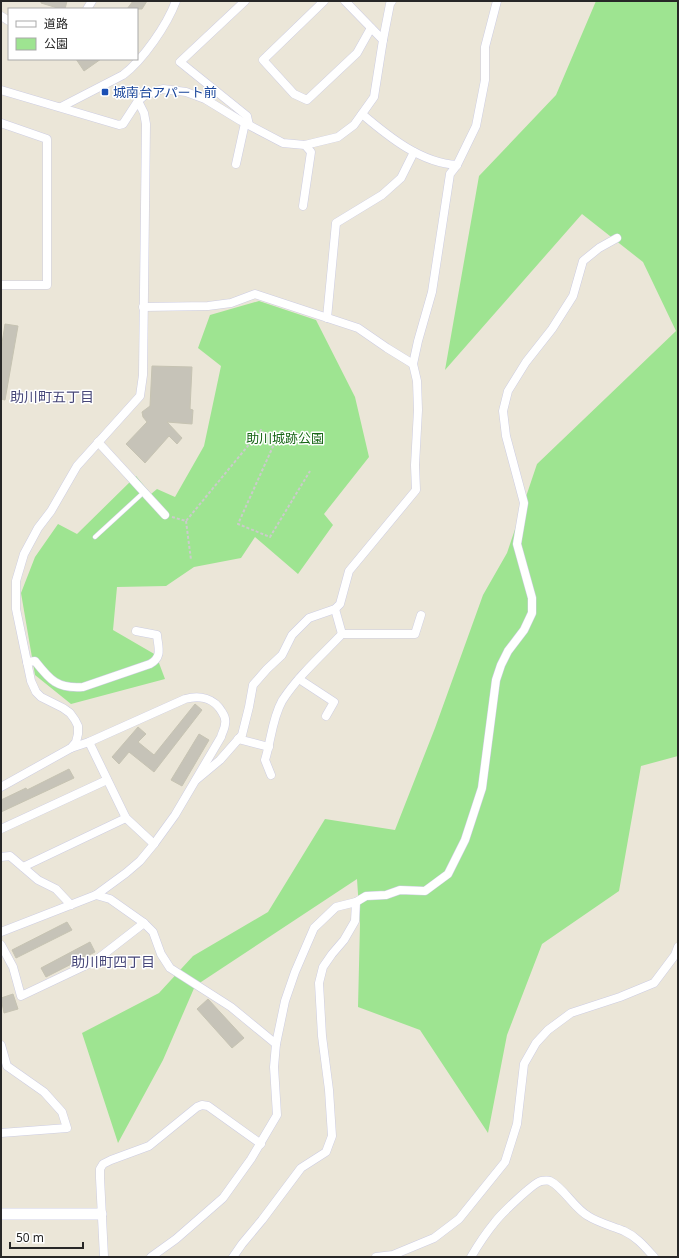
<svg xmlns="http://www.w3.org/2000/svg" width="679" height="1258" font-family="'Noto Sans','Noto Sans JP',sans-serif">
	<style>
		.green { fill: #9ee491 }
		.building { fill: #c6c3b8; stroke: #c6c3b2 }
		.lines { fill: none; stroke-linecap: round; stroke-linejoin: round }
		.lane-casing { stroke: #cdcde2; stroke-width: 5 }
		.street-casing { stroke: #cdcde2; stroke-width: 9 }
		.secondary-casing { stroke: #cdcde2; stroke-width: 12 }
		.path { stroke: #cbcbcb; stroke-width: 2; stroke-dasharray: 3 2; stroke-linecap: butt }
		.lane { stroke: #fff; stroke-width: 4 }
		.street { stroke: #fff; stroke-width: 8 }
		.secondary { stroke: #fff; stroke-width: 11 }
		.transit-dot { fill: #1a4fb4; stroke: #fff; stroke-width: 1.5 }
		.labels { text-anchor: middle; stroke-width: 3; stroke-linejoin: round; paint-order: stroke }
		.transit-label { font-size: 13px; fill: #164399; stroke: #fff; text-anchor: start }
		.park-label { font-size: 13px; fill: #186616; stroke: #fff }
		.neighbourhood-label { font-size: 14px; fill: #474779; stroke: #fff }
	</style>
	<rect width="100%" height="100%" fill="#ebe6d8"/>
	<g class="green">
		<polygon points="596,1 678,1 678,756 641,766 619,891 542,944 507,1035 488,1133 420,1030 358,1007 360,924 357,879 195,986 163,1060 118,1143 82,1033 159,993 193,956 268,912 325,819 395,830 435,728 483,595 507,553 537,464 676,331 643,262 582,214 445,370 479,176 556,95"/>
		<polygon points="259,301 316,320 355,397 369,457 324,514 333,525 298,574 255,537 241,558 194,567 166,586 117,587 113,630 156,655 165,679 71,704 35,675 21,593 35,557 58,524 77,534 136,476 151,494 157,489 175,497 204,446 221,366 198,348 210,315"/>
	</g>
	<g class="building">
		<polygon points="41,1 67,1 65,9 61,9 41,3"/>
		<polygon points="133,1 147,1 142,9 127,9"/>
		<polygon points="76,59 101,59 84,71"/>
		<polygon points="5,324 18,326 5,400 1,399 1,350"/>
		<polygon points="152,366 192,367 190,409 193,410 192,424 167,422 182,438 177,444 169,436 145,463 126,444 147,422 143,417 142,412 150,406"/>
		<polygon points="195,704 202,710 154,772 129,752 119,764 112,757 138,727 146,734 138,742 154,755"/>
		<polygon points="199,734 209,740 182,786 171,780"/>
		<polygon points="69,769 74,778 1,812 1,800 26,788 27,790"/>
		<polygon points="67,922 72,930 16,958 12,950"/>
		<polygon points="90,942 95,952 46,977 41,968"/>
		<polygon points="13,994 18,1009 4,1013 1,998"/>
		<polygon points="208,999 244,1038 232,1048 197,1009"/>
	</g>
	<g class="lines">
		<defs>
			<polyline id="lane" points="95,537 144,492"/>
			<g id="street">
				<polyline points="245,1 180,62 247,116 249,125"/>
				<polyline points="324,1 263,60 294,94 307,100 357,53 371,28"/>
				<polyline points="87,9 92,1"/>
				<polyline points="1,16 9,21"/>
				<polyline points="383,40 390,4 392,1"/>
				<polyline points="1,90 119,125 123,124 138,101 144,113 146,124 143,375 140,396 77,466 51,511 38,528 24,554 16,581 16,609 31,681 36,692 41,697 63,708 70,713 75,720 78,726 78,734 76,742 71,748 1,787"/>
				<polyline points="138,101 145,95 163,89 186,92 205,99 241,121 283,143 305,145 338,137 354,125 374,97 383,40 345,1"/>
				<path d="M61,107L123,75C143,60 167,25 176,1"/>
				<path d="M362,114C389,137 421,163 457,165"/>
				<polyline points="1,123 47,139 47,285 1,285"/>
				<polyline points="236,164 245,123"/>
				<polyline points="303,206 311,152 305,145"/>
				<polyline points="143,307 208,306 231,303 255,294 358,328 387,348 413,364"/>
				<polyline points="327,318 336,223 382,195 401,178 414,152"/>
				<polyline points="98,442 165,515"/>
				<polyline points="335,609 342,634 415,634 421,615"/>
				<path d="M27,662L35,661C50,680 57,689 83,687L150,664C163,657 158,647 157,635L136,631"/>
				<polyline points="299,679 334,702 326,716"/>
				<polyline points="238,739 269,747"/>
				<polyline points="89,742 126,818 154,844"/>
				<path d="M271,775L265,760C271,741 272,719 282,701C298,676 322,655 342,634"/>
				<polyline points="196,780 220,760 242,735 249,707 253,685 267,669 282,655 292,635 309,618 335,609 340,604 349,571 416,490 415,465 418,410 417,381 413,364 418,341 432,292 450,174 457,165 476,126 485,80 485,47 497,1"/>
				<polyline points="1,829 107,780"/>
				<polyline points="1,857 10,856 38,880 56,889 71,905"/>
				<polyline points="23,867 126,818"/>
				<polyline points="96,895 110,899 144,923 153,932 161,954 170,968 231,1007 276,1044"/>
				<path d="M1,932L96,895L126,873L140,861L154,844L175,815L221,737C222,733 225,728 225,724C226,720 224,715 222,712C214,698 200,695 185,699L89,742L71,748"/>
				<polyline points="1,945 13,967 21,996 95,961 144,923"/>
				<polyline points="1,1045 7,1066 44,1092 62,1112 67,1128 1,1133"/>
				<polyline points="104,1257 100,1178 100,1169 103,1164 111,1160 149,1146 197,1107 202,1105 208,1106 261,1144"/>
				<polyline points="151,1257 176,1239 223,1198 251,1159 277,1115 274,1067 276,1044 285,1001 295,972 314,928 336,907 356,902 366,896 386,895 400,890 425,891 448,874 465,840 482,788 496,680 501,665 508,651 524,630 532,613 532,598 517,544 524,503 506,436 503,411 508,391 526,362 552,329 573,296 583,261 599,248 617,238"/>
				<polyline points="233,1257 242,1244 262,1220 301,1168 326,1152 332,1136 329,1090 322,1036 319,983 323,967 332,954 344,940 355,921 356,902"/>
				<polyline points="376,1257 393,1255 434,1238 459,1219 505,1162 517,1124 524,1064 536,1043 548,1030 571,1013 620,997 654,983 675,955 678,947"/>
				<path d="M471,1257C478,1245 486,1233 495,1222C501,1214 532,1184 541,1181C543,1181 547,1180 550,1181C563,1187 574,1208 588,1216C599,1223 612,1226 624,1231C637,1237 645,1247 654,1257"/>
			</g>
			<polyline id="secondary" points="1,1214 101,1214"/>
		</defs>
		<use href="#lane" class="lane-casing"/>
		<use href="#street" class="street-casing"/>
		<use href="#secondary" class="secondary-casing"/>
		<g class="path">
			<polyline points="172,517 186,521 261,430 275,442 238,524 270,537 310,471"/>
			<polyline points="186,521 191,560"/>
		</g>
		<use href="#lane" class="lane"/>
		<use href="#street" class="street"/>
		<use href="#secondary" class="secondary"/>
	</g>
	<rect class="transit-dot" x="101" y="88" width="8" height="8" rx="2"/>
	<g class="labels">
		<g class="transit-label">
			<text x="113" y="97">城南台アパート前</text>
		</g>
		<g class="park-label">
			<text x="285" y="443">助川城跡公園</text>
		</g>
		<g class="neighbourhood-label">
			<text x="52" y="402">助川町五丁目</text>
			<text x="113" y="967">助川町四丁目</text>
		</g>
	</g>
	<rect width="679" height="1258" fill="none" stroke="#272727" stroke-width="4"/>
	<rect x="8" y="8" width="130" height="52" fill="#ffffff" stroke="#a9a9a9"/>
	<rect x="16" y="21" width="20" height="6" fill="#ffffff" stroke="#a9a9a9"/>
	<text x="44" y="28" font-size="12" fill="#272727">道路</text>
	<rect x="16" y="38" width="20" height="12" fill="#9ee491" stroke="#a9a9a9"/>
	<text x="44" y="48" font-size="12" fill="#272727">公園</text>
	<path d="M10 1242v6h73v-6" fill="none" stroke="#272727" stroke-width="2"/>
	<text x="16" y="1242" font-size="12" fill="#272727" stroke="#ffffff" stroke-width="3" paint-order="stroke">50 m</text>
</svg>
